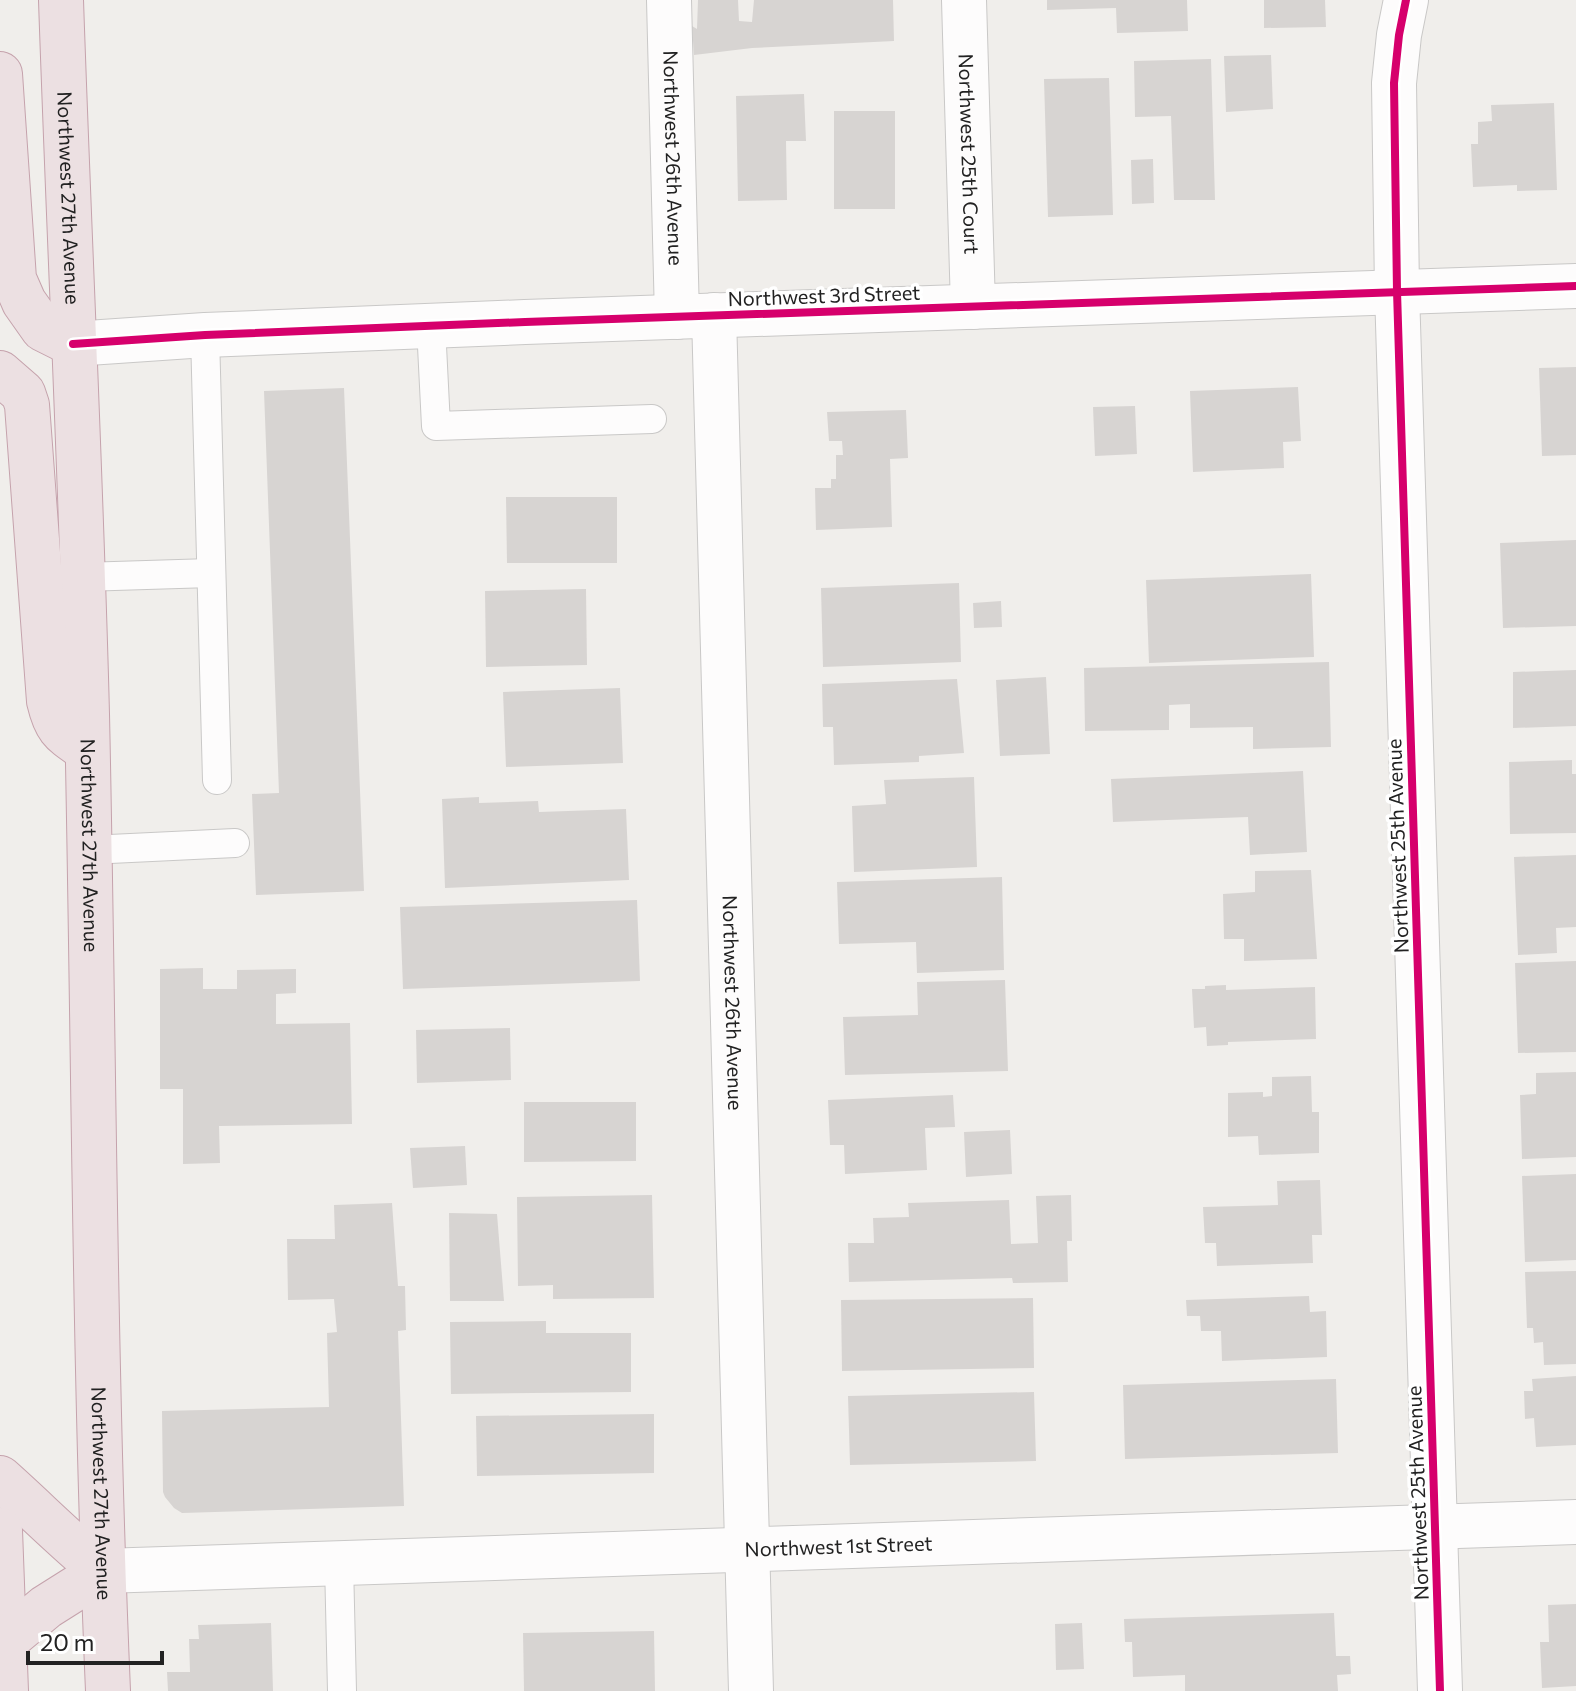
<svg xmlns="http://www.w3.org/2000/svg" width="1576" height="1691" font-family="Commissioner,sans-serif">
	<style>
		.building { fill: #d7d4d2 }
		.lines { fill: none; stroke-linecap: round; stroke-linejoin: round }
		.lane-casing { stroke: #c9c8c7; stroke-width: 30 }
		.street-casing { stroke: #c9c8c7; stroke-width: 46 }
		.highway-casing { stroke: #c5a2ac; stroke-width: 46 }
		.lane { stroke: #fdfcfc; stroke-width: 28 }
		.street { stroke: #fdfcfc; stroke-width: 44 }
		.highway { stroke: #ece0e2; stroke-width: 44 }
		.cycleway-casing { stroke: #fff; stroke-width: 13 }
		.cycleway { stroke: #d6006c; stroke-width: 8 }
		.labels { text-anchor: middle; stroke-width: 7; stroke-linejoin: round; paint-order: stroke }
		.street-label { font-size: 20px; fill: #222; stroke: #fff }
	</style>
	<rect width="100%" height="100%" fill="#f0eeeb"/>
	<g class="building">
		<polygon points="698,0 738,0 739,21 752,22 754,0 893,0 894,41 752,48 694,55 692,26 697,29"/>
		<polygon points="1047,0 1187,0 1188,31 1117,33 1116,8 1047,10"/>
		<polygon points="1264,0 1325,0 1326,27 1264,28"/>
		<polygon points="1271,55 1273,109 1226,112 1224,56"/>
		<polygon points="1211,59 1215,200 1174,200 1171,116 1135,117 1134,61"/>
		<polygon points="1109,78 1113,215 1048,217 1044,79"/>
		<polygon points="804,94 806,141 786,141 787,200 738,201 736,96"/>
		<polygon points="1554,103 1557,190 1517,191 1517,185 1473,187 1471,144 1478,144 1478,122 1492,121 1491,105"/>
		<rect x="834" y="111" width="61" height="98"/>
		<polygon points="1153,159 1154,203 1132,204 1131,160"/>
		<polygon points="1576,367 1576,455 1542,456 1539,368"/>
		<polygon points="1298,387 1301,441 1283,442 1284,468 1193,472 1190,391"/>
		<polygon points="344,388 364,891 256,895 252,794 279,793 264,391"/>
		<polygon points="1135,406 1137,454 1095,456 1093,407"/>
		<polygon points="906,410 908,458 890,459 892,527 816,530 815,488 831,488 831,479 836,479 836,455 843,455 842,441 829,441 827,412"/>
		<polygon points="506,497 617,497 617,563 507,563"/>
		<polygon points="1576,540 1576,626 1503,628 1500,543"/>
		<polygon points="1311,574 1314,657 1149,663 1146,580"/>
		<polygon points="959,583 961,662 823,667 821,588"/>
		<polygon points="586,589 587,665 486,667 485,591"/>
		<polygon points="1001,601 1002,627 974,628 973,603"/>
		<polygon points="1329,662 1331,747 1253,749 1253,727 1190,728 1190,704 1169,705 1169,730 1085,731 1084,668"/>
		<polygon points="1576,670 1576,726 1513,728 1513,672"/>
		<polygon points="1046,677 1050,754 1000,756 996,680"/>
		<polygon points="957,679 964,753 919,756 919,762 834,765 833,727 823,727 822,684"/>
		<polygon points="620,688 623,763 506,767 503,692"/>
		<polygon points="1572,760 1572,774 1576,774 1576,833 1510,834 1509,762"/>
		<polygon points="1303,771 1307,852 1250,855 1248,817 1113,822 1111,779"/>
		<polygon points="974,777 977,867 854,872 852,806 886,804 884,780"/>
		<polygon points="479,797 479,803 538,801 539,812 626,809 629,880 445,888 442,799"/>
		<polygon points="1576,855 1576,927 1556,928 1557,953 1518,955 1514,857"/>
		<polygon points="1311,870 1317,959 1244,961 1244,939 1224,939 1223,894 1255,892 1255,871"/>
		<polygon points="1002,877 1004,970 917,973 916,942 839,944 837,882"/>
		<polygon points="637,900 640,981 403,989 400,907"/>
		<polygon points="1576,961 1576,1052 1518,1053 1515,963"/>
		<polygon points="203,968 203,989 237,989 237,970 296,969 296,993 276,994 276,1024 350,1023 352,1124 219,1126 220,1163 183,1164 183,1089 160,1089 160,969"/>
		<polygon points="1005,980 1008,1071 845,1075 843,1017 918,1015 917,982"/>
		<polygon points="1226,985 1226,990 1315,987 1316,1039 1228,1042 1228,1045 1207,1046 1206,1027 1194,1028 1192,989 1205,989 1205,986"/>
		<polygon points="510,1028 511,1080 417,1083 416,1030"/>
		<polygon points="1576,1072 1576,1157 1522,1159 1520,1095 1536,1094 1536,1073"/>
		<polygon points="1311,1076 1312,1112 1319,1112 1319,1153 1259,1155 1258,1136 1228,1137 1228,1093 1263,1092 1263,1097 1272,1096 1272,1077"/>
		<polygon points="953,1095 955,1127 925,1128 927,1170 845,1174 844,1145 830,1145 828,1100"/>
		<polygon points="524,1102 636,1102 636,1161 524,1162"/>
		<polygon points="1010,1130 1012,1174 966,1177 964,1132"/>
		<polygon points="465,1146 467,1185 413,1188 410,1148"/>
		<polygon points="1576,1174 1576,1260 1525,1262 1522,1176"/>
		<polygon points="1320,1180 1322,1235 1312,1235 1313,1263 1217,1266 1216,1243 1205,1243 1203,1207 1278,1205 1277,1181"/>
		<polygon points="652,1195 654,1298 553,1299 553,1285 518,1286 517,1197"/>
		<polygon points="1071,1195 1072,1241 1067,1241 1068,1282 1013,1283 1012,1278 849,1282 848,1243 874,1243 873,1218 909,1217 908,1203 1009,1200 1011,1244 1038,1243 1036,1196"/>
		<polygon points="392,1203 398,1286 405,1286 406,1330 398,1331 404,1506 182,1513 174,1508 165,1497 163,1492 162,1411 329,1407 327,1333 337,1332 334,1299 288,1300 287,1239 335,1239 334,1205"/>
		<polygon points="449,1213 497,1214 504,1301 450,1301"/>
		<polygon points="1576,1271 1576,1364 1544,1365 1543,1342 1534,1343 1533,1328 1527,1328 1525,1272"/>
		<polygon points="1309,1296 1310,1312 1326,1311 1327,1357 1222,1361 1221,1331 1201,1331 1200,1316 1187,1316 1186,1300"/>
		<polygon points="1033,1298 1034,1368 842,1371 841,1300"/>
		<polygon points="546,1321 546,1333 631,1333 631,1392 451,1394 450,1322"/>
		<polygon points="1576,1376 1576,1445 1536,1447 1534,1418 1525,1419 1524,1391 1533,1391 1532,1379"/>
		<polygon points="1336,1379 1338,1453 1125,1459 1123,1385"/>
		<polygon points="1034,1392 1036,1461 850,1465 848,1396"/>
		<polygon points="654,1414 654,1473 477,1476 476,1416"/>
		<polygon points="1576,1604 1576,1686 1542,1688 1540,1642 1549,1642 1548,1605"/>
		<polygon points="1334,1613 1336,1656 1350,1656 1351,1674 1337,1675 1338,1691 1185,1691 1185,1675 1133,1677 1132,1642 1125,1642 1124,1619"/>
		<polygon points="271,1623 273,1691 168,1691 167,1672 190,1672 189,1639 199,1639 198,1625"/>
		<polygon points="1082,1623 1084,1669 1056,1670 1055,1624"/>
		<polygon points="654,1631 655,1691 524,1691 523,1633"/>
	</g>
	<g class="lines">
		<defs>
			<g id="lane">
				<polyline points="431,326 436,426 652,419"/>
				<polyline points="205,335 217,780"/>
				<polyline points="82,577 211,573"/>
				<polyline points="89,850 235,843"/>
				<polyline points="339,1563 342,1691"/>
			</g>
			<g id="street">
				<path id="s1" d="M669,0L677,317"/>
				<path id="s2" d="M964,0L973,307"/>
				<polyline points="1406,0 1399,35 1394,83 1397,291 1440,1691"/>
				<path id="s3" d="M714,315L751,1691"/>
				<polyline points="73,344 205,335 525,322 1576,286"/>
				<path id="s4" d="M103,1571L1576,1522"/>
			</g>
			<g id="highway">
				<path id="s5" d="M61,0C69,238 81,476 87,714C94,1039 94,1365 108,1691"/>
				<polyline points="0,74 14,279 24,302 43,329 73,344"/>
				<path d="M0,373L23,393L27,405L49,701C56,731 63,733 87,750"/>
				<path d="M0,1478C35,1509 67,1542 103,1571"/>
				<polyline points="0,1530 6,1691"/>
				<polyline points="4,1642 46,1607 103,1571"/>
			</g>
		</defs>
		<use href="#lane" class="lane-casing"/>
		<use href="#street" class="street-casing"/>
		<use href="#highway" class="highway-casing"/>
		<use href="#lane" class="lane"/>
		<use href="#street" class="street"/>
		<use href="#highway" class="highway"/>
		<defs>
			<g id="cycleway">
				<polyline points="1406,0 1399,35 1394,83 1397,291 1440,1691"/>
				<polyline points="73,344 205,335 525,322 1576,286"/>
			</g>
		</defs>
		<use href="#cycleway" class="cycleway-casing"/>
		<use href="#cycleway" class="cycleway"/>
	</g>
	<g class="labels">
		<g class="street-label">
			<text dy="7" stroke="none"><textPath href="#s2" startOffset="154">Northwest 25th Court</textPath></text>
			<text dy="7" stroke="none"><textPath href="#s1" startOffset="158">Northwest 26th Avenue</textPath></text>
			<text dy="7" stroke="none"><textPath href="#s5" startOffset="198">Northwest 27th Avenue</textPath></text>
			<text transform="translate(824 296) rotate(-2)" y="7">Northwest 3rd Street</text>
			<text dy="7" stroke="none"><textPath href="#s5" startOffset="846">Northwest 27th Avenue</textPath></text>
			<text transform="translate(1398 846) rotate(-92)" y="7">Northwest 25th Avenue</text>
			<text dy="7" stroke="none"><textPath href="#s3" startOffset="688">Northwest 26th Avenue</textPath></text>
			<text dy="7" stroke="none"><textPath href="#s5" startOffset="1494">Northwest 27th Avenue</textPath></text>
			<text transform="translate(1418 1493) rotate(-92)" y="7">Northwest 25th Avenue</text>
			<text dy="7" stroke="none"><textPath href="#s4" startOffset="736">Northwest 1st Street</textPath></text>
		</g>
	</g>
	<path d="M28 1651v12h134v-12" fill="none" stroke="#222222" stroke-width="4"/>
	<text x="40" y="1651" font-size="24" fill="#222222" stroke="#ffffff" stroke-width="6" paint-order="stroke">20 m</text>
</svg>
